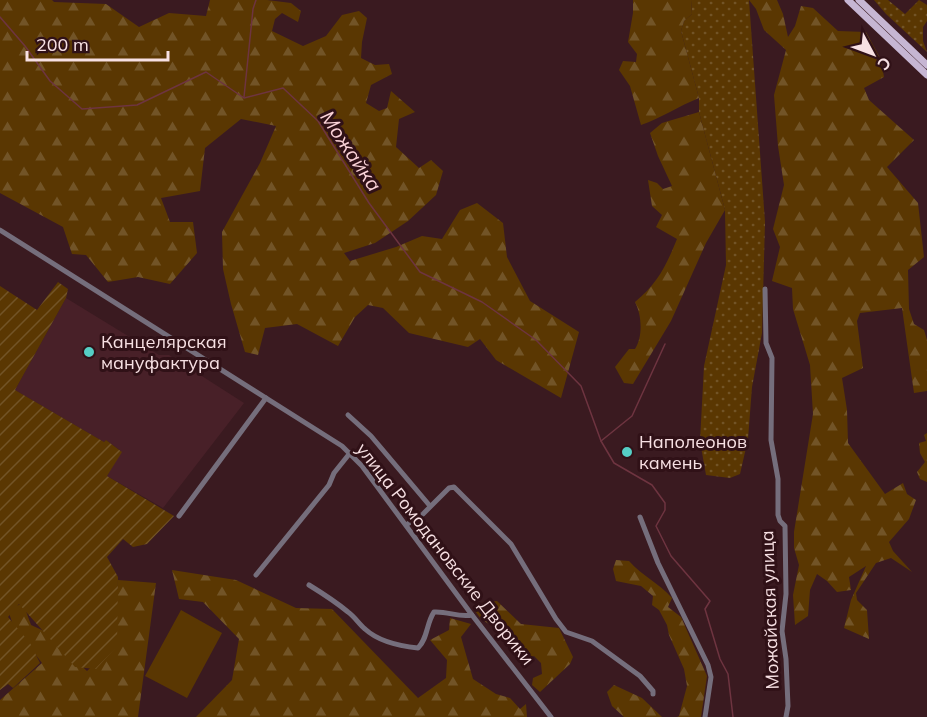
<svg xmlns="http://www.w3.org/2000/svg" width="927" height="717" font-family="Mulish,sans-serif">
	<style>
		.built { fill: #482028 }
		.grass { fill: url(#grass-dots) }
		.forest { fill: url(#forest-firs) }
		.park { fill: #5a3702 }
		.garden { fill: url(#garden-furrows) }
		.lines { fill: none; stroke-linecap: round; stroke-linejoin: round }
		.stream { stroke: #6e3440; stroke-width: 1.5 }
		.minor { stroke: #756e7c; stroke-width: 5 }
		.major { stroke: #c6b6d3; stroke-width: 7 }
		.poi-dot { fill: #55cec5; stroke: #301117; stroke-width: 2 }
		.labels { text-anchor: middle; stroke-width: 6; stroke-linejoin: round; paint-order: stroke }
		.poi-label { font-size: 18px; fill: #f7e0e3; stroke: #301117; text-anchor: start }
		.street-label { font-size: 18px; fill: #f7e0e3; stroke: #301117 }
		.water-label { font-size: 20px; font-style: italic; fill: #fbd3d8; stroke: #301117 }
	</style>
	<defs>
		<pattern id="grass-dots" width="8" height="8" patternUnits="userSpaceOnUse" patternTransform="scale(1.5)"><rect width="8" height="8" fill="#5a3702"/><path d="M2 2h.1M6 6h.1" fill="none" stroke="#725427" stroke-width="1.8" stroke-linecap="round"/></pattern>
		<pattern id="forest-firs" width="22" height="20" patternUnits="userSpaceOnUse" patternTransform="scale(1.5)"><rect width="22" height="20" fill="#5a3702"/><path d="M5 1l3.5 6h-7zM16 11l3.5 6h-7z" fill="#725427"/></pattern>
		<pattern id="garden-furrows" width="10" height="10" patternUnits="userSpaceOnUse" patternTransform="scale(1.5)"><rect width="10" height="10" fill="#5a3702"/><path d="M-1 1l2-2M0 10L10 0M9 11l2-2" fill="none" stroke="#725427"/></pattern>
	</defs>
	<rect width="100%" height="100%" fill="#3a1a20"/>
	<polygon class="built" points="66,298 159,355 169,355 244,403 163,508 107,476 121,451 106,440 104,442 15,390"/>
	<g class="grass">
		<polygon points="691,0 749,0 765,222 762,333 752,387 748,439 740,474 730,478 706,475 700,441 704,366 726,265 725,210 699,112 699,98 681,31 684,21 692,14"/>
		<polygon points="874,0 888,0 905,14 919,0 927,5 927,21 923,27 923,41 927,52 886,14"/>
	</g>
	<g class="forest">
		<polygon points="0,0 52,0 54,2 106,4 139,27 169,13 206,16 210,0 267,0 291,3 301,11 298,22 282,13 275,19 272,31 303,46 326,36 342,15 359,11 367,18 362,42 361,58 375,65 389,64 392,74 371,85 366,103 379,111 387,108 391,91 415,112 399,119 396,147 419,168 431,160 443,171 436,195 408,221 375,243 344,253 350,261 396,247 422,236 442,239 460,210 477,203 503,223 507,257 530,301 579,332 561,398 496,360 480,339 468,347 409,333 383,308 368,305 355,317 338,346 297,324 265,328 258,355 245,352 231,304 223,269 222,232 260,163 276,126 241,119 205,148 200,191 161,198 170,222 193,222 197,253 170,284 138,277 108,282 86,255 72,254 63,227 0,193"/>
		<path d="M633,0H691L692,14L684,21L681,31L699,98C679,106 661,118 641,125L630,86L619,70L623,61L636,62L637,54L628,42L633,13Z"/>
		<polygon points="749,0 777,0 783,14 788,37 795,26 801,6 813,8 838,31 866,32 881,60 884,77 864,88 869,100 914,140 887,167 918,203 924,257 908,270 909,309 914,324 924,330 927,340 927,391 914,393 902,308 860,313 857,321 863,368 842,378 847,410 848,443 885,494 903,483 907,494 916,500 909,519 889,542 893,551 912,572 891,558 876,563 856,593 857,600 867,610 869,639 844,628 851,600 866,566 849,577 851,590 837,592 827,581 817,574 810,590 808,616 795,625 793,595 799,565 794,548 794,532 813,414 810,365 793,309 792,288 772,281 780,247 773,229 784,185 778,146 774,95 786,50 764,30 756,9"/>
		<path d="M699,112L725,210L706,243L671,321L633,384L624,383L615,367L629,349H635C643,337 642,315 635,302C658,283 666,266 677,239L656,227L662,215L652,206L648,180L657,183L663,189L672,186L658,156L650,133L662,123Z"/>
		<polygon points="927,433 927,482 920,479 917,472 925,462 920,453 919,443 926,441 924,435"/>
		<path d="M616,560L629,561C642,576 659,583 672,598L668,607L681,617L707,676L701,717H677L679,716L687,686L684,669L669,635L667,625L659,610L652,605L653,596L641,586L616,581L613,569Z"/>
		<polygon points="172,570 236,580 296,608 332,609 418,698 446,678 447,660 430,640 449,630 450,618 471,624 461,637 473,679 496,694 510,698 520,709 526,704 527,717 196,717 232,680 239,639 203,602 179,599"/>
		<polygon points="118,580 156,583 138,717 0,717 0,700 42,663 13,625 8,610 23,603 31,625 44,631 87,671 112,647"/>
		<polygon points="497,601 521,624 559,628 573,657 570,664 540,692 532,685 533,678 542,674 541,663 534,656 523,661 511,650 506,635 481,619 475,611 483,602"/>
		<polygon points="614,685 642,698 662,717 624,717 612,706 607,692"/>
	</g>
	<polygon class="park" points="181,610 222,633 187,698 145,676"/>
	<polygon class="garden" points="58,282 68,289 66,298 15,390 104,442 106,440 122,452 107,476 174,516 147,544 133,547 123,539 107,557 118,577 117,646 96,669 75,667 19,604 8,617 30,643 40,663 13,688 8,684 0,690 0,286 37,310"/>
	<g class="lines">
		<g class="stream">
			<polyline points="0,17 25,46 50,81 82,109 137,105 206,72 244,98 283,88 318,121 369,203 420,272 482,302 536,340 581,386 601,441"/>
			<polyline points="244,97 253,9 256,0"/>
			<polyline points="665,344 632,416 601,441 614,463 652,485 665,503 665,510 656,526 671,556 710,601 705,609 720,659 728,674 733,717"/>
		</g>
		<g class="minor">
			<polyline points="0,230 342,446 362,466 472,615 551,717"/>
			<polyline points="765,289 766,343 772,358 771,440 778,479 778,515 780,521 785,526 786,594 782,631 786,659 788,706 786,717"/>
			<polyline points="348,415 371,436 430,506"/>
			<polyline points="179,516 266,398"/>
			<polyline points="640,517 658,563 708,665 711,677 705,717"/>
			<polyline points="406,525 423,514 449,488 454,487 511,544 556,619 566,632 592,641 640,676 653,691 653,694"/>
			<polyline points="256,575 329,485 334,473 350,453"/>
			<path d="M309,585C322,593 336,602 348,612C355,617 359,624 365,629C379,642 399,646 418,648C428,638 426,624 434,612C448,611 459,618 472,615"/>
		</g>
		<g class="major">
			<polyline points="848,0 927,75"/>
			<polyline points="859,0 927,65"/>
		</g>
	</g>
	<g class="poi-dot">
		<circle cx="89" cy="352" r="6"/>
		<circle cx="627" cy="452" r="6"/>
	</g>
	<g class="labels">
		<g class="poi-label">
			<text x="101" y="348">Канцелярская<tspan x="101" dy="21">мануфактура</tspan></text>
			<text x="639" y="448">Наполеонов<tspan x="639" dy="21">камень</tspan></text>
		</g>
		<g class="street-label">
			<text transform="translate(445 554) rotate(52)" y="6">улица Ромодановские Дворики</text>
			<text transform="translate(770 610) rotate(-92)" y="6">Можайская улица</text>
		</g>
		<g class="water-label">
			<text transform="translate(351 151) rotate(56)" y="7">Можайка</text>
		</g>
	</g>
	<g transform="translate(873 54) rotate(131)" stroke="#301117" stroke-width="4.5" paint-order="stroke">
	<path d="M0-4.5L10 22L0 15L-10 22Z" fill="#f7e0e3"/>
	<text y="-9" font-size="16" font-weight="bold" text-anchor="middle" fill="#f7e0e3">С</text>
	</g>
	<path d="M27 51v9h141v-9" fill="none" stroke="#f7e0e3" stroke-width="3"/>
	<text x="36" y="51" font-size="18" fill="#f7e0e3" stroke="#301117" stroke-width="4.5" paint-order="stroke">200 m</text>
</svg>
